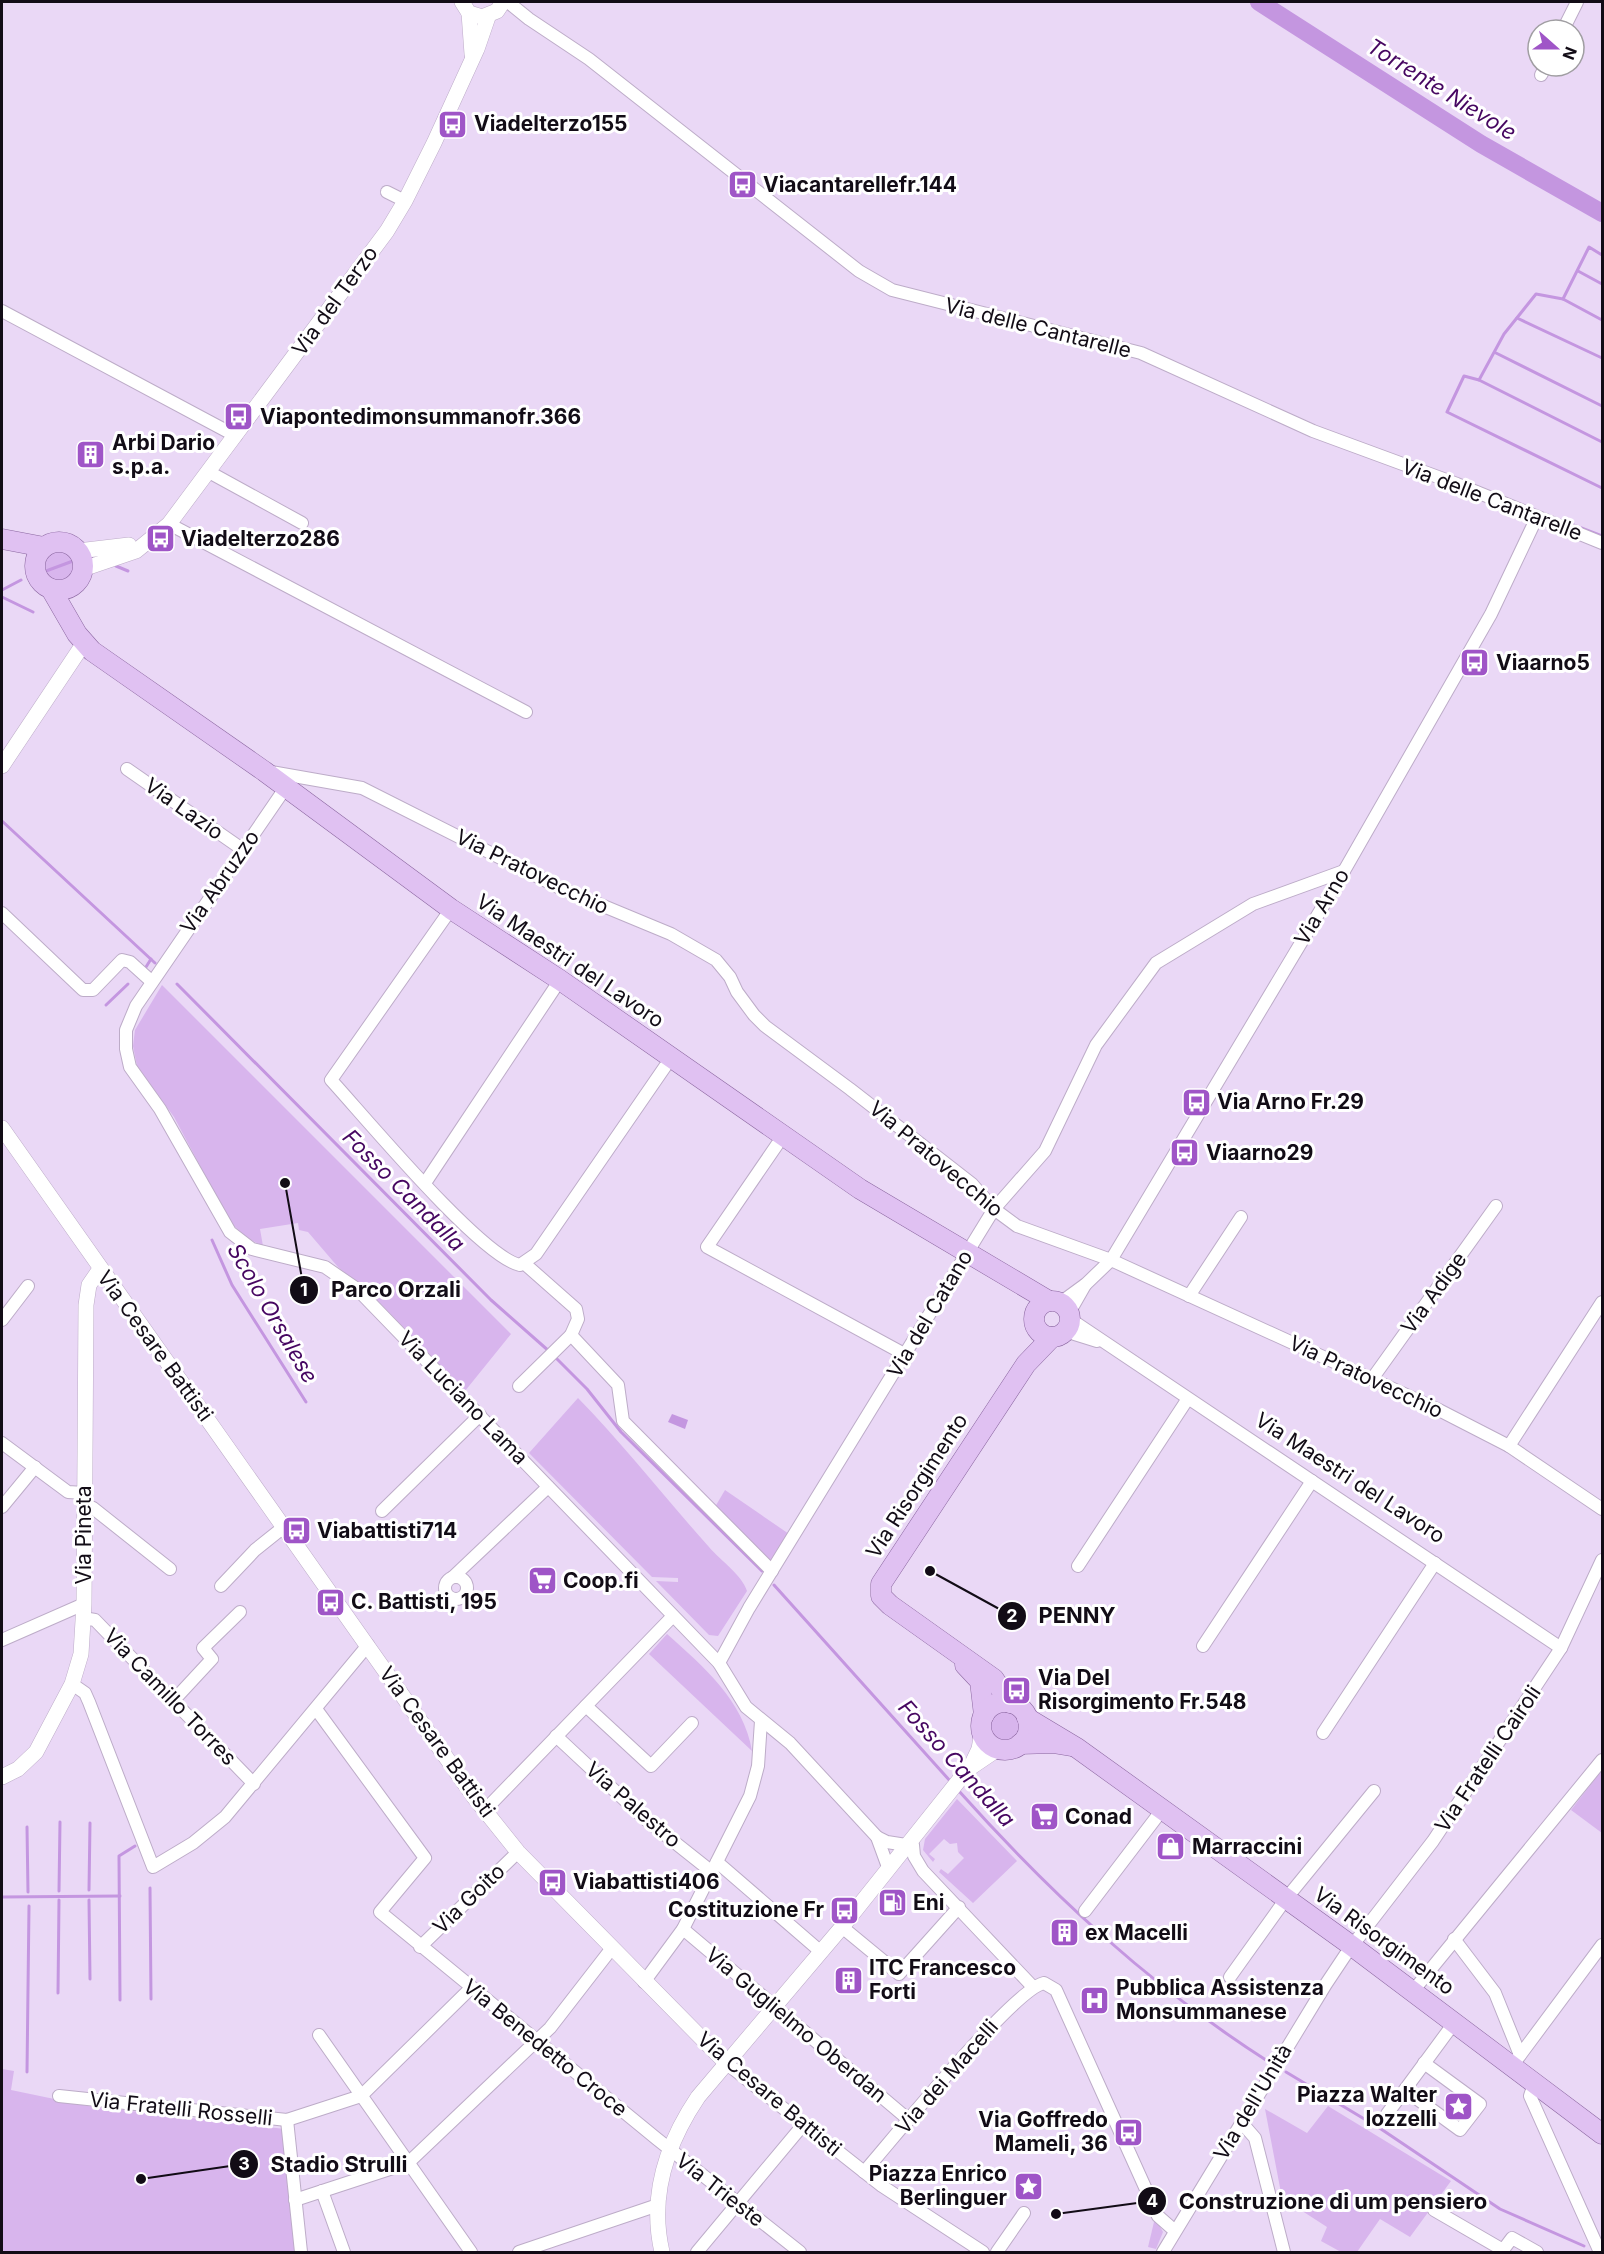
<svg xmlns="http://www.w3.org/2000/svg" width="1604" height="2254" font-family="Inter,sans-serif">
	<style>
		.green { fill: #d8b5ed }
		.water { fill: #c496e0 }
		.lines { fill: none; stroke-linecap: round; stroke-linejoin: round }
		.stream { stroke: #c496e0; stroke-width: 3 }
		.river { stroke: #c496e0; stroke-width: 18 }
		.minor-casing { stroke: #bdacc8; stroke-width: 14 }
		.tertiary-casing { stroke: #bdacc8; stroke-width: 16 }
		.primary-casing { stroke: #8b67a0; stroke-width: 21 }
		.minor { stroke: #fff; stroke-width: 12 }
		.tertiary { stroke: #fff; stroke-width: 15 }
		.primary { stroke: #e0c1f2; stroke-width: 20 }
		.labels { text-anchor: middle; stroke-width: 6; stroke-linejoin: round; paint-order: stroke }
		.poi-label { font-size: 21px; font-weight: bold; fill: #120c16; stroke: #fff; text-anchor: start }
		.street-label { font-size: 21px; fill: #120c16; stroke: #fff }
		.water-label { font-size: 22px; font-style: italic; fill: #460661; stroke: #fff }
		.leader { fill: none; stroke: #120c16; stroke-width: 2 }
		.callout-dot { fill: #120c16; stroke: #fff; stroke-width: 2 }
		.mark-label { font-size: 18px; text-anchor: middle; font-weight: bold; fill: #fff }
		.callout-label { font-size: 22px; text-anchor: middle; font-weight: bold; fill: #120c16; stroke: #fff; stroke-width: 6; stroke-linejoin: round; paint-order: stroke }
	</style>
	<rect width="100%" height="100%" fill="#ead8f6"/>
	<g class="green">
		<circle cx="60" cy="566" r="16"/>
		<polygon points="162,985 511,1334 465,1391 379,1302 338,1267 308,1232 299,1230 298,1223 260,1229 263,1246 247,1238 230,1222 174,1117 137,1066 133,1046 135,1030"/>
		<path d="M578,1398C624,1445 665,1498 709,1547C721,1561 742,1575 747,1591L718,1636L709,1635L656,1581L678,1582V1578L652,1577L529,1453Z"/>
		<polygon points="725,1490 789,1534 773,1560 769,1560 715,1507"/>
		<path d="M667,1634C703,1666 744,1701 752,1751L649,1654Z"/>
		<circle cx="1004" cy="1726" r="16"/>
		<polygon points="1602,1770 1602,1833 1571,1810"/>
		<polygon points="957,1799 1017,1861 973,1903 939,1872 941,1869 948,1874 964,1858 958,1852 957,1843 950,1844 944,1839 929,1854 935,1859 933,1862 923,1850 925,1839"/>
		<polygon points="2,2069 14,2071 11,2090 88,2106 285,2129 295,2252 2,2252"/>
		<polygon points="1328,2106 1451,2181 1410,2237 1380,2219 1357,2252 1341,2252 1321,2241 1327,2227 1282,2198 1265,2109 1307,2133"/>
		<polygon points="1157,2221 1163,2232 1156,2249 1148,2247 1154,2222"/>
	</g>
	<polygon class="water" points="672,1414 688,1420 685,1429 668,1422"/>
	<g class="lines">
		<g class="stream">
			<polyline points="1602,255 1589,247 1563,299 1536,294 1504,334 1479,380 1464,376 1447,412 1602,488"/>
			<polyline points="1578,271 1602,284"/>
			<polyline points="1563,299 1602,320"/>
			<polyline points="1517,318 1602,358"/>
			<polyline points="1496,353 1602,406"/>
			<polyline points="1479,380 1602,442"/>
			<polyline points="1571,524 1602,536"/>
			<polyline points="116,566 128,571"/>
			<polyline points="46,571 73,561"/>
			<polyline points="2,590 21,580"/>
			<polyline points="2,597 33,612"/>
			<polyline points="2,821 155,963"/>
			<polyline points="146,967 151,959"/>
			<polyline points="177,984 491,1300 550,1352"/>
			<polyline points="106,1005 128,984"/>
			<polyline points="212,1240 232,1285 306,1402"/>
			<polyline points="555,1357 587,1389 621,1432 762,1571"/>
			<polyline points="774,1585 951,1782"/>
			<path d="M958,1790C1051,1894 1150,1986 1269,2062"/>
			<polyline points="27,1827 28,1892"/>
			<polyline points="150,1888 151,1999"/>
			<polyline points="89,1890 90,1823"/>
			<polyline points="59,1891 60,1822"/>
			<polyline points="2,1897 120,1896"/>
			<polyline points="89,1900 90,1979"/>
			<polyline points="58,1993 59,1900"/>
			<polyline points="120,2000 119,1856 135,1846"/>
			<polyline points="27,2072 29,1906"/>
			<polyline points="1286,2072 1381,2129 1500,2209 1584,2246"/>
		</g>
		<polyline class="river" points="1259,2 1481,144 1602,213"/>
		<defs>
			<g id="minor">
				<polyline points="508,2 529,19 589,59 859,271 892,290 1141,353 1313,431 1457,484 1602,543"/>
				<polyline points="1563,30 1577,2"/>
				<polyline points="1541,75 1546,66"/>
				<polyline points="387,192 405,201"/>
				<polyline points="2,311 236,436"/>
				<polyline points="209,472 302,523"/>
				<polyline points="169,524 526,712"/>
				<polyline points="127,769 242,849"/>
				<polyline points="271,772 362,788 560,888 671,934 716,960 730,977 737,992 754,1015 765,1026 850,1089 972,1184 994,1209 1017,1226 1111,1260 1437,1409 1509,1446 1602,1509"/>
				<polyline points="286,787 136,1006 126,1030 126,1049 130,1067 160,1109 230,1232 252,1249 325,1267 357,1289 719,1663 746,1707 790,1743 877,1837 888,1867"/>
				<path d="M451,909L331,1080C364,1116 481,1257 520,1265L536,1254L671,1058"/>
				<polyline points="2,913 83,990 93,990 122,960 130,962 151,981"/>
				<polyline points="783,1136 707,1247 906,1355"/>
				<polyline points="425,1183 560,980"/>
				<polyline points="525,1264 576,1309 578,1319 571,1335 618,1385 623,1421 772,1571"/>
				<polyline points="1189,1296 1241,1217"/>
				<polyline points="1060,1303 1086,1284 1111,1260 1344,871 1491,614 1537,517"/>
				<polyline points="1069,1313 1085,1285"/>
				<polyline points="1070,1319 1561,1648"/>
				<polyline points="2,1320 28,1286"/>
				<polyline points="1065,1331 1097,1341"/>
				<polyline points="1372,1379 1496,1206"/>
				<polyline points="519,1386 571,1335"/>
				<polyline points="2,1443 68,1492 84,1493"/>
				<polyline points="1509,1446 1602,1302"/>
				<polyline points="84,1505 93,1508 170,1569"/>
				<polyline points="2,1507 35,1467"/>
				<polyline points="382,1511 480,1415"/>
				<polyline points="1078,1566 1187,1400"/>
				<circle cx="456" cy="1588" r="11"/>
				<polyline points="453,1577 548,1487"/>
				<polyline points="221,1586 255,1550 285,1526"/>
				<polyline points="83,1618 95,1620 254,1784"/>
				<polyline points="2,1640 84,1604"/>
				<polyline points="1203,1646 1312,1481"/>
				<polyline points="719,1663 749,1608 994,1209 1045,1151 1096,1045 1156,963 1253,904 1344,871"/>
				<polyline points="72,1684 85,1693 89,1702 153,1867 193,1843 225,1817 368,1645"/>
				<polyline points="174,1700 212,1659 203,1648 240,1612"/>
				<polyline points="586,1706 651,1766 692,1723"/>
				<polyline points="316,1709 425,1858 380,1912 657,2139 800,2252"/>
				<polyline points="1323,1733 1435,1563"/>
				<polyline points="556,1736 644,1818 712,1872"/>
				<polyline points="485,1810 673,1616"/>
				<polyline points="877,1837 887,1842 906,1845"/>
				<polyline points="913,1845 914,1856 923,1871 1033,1987"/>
				<polyline points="717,1862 820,1951"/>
				<polyline points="1085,1911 1162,1810"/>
				<polyline points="842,1927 899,1974 959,1907"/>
				<polyline points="683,1929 909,2120"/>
				<polyline points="1454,1939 1495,1993 1520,2055"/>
				<polyline points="1352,1946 1433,1841 1561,1648 1602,1560"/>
				<polyline points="420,1947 518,1852"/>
				<polyline points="1230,1977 1285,1900 1374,1791"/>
				<polyline points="644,1982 683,1929 750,1796 758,1766 761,1721"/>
				<polyline points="1413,1991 1602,1760"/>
				<polyline points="319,2035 471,2252"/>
				<polyline points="726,2063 882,2186 983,2252"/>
				<polyline points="1512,2066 1602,1945"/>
				<polyline points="1534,2084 1530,2096 1599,2250"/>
				<polyline points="1405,2090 1460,2130 1480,2104 1424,2063"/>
				<polyline points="59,2096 287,2120 361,2096 471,1988"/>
				<polyline points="1387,2114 1454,2023"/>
				<polyline points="287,2120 301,2252"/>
				<polyline points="1241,2122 1255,2138 1284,2252"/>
				<path d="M864,2172C892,2140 1014,1989 1044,1983L1056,1990L1158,2216L1175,2231"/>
				<polyline points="322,2191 344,2252"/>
				<polyline points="295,2200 408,2163 550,2028 612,1948"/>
				<polyline points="1434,2210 1503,2250 1512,2238 1537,2252"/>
				<polyline points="519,2252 658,2205"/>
				<polyline points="697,2252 803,2125"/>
				<polyline points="997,2252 1024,2213"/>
				<polyline points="1163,2252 1326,1984 1346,1954"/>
			</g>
			<g id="tertiary">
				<polyline points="462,2 469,13 482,17 497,11 503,2"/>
				<polyline points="469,13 472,54"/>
				<polyline points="78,551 129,545"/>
				<polyline points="83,569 136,551 169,524 387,231 405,201 434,143 477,49 488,17"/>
				<polyline points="2,766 84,643"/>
				<polyline points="2,1128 474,1797 518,1852 726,2063"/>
				<polyline points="970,1768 979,1749 982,1732"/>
				<polyline points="2,1777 18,1769 36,1752 72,1684 81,1654 84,1604 86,1305 89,1285 100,1269"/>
				<path d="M662,2252C649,2196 667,2143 698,2097L842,1927L960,1779L970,1768L998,1749"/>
			</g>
			<g id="primary">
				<polyline points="2,539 44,547"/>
				<circle cx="59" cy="566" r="24"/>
				<polyline points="51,589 77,634 92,651 264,771 451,909 560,980 860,1189 1049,1301"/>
				<circle cx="1052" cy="1319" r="18"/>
				<polyline points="965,1665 980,1681 984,1715"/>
				<circle cx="1005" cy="1726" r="24"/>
				<polyline points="1010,1703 994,1679 890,1605 881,1596 881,1584 1026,1364 1052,1337"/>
				<polyline points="1027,1718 1077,1748 1352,1946 1602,2134"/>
				<polyline points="1020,1744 1053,1743 1071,1746"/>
			</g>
		</defs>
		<use href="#minor" class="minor-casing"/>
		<use href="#tertiary" class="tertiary-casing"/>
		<use href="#primary" class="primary-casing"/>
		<use href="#minor" class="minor"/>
		<use href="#tertiary" class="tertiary"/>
		<use href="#primary" class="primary"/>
	</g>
	<defs>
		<symbol id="bus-square" viewBox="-11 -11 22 22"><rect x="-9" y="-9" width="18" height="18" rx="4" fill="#9f55c7" stroke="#fff"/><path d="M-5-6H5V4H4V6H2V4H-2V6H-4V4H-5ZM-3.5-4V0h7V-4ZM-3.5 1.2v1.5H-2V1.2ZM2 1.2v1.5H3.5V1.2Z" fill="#fff"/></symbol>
		<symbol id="building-square" viewBox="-11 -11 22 22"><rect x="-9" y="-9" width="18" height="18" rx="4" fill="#9f55c7" stroke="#fff"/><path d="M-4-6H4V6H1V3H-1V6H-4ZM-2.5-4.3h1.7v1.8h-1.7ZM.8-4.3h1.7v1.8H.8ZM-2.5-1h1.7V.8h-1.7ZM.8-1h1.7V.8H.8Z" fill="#fff"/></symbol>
		<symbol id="supermarket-square" viewBox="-11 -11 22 22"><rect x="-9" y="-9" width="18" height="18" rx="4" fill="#9f55c7" stroke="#fff"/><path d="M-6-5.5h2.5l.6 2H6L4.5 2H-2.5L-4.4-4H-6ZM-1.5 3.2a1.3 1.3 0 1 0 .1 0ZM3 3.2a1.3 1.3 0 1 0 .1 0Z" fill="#fff"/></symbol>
		<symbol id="shop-square" viewBox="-11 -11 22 22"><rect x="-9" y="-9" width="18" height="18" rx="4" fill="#9f55c7" stroke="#fff"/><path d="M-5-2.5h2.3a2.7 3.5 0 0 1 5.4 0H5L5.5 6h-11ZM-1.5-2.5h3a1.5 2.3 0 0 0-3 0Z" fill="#fff"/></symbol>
		<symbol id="fuel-square" viewBox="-11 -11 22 22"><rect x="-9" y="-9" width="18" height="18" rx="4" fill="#9f55c7" stroke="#fff"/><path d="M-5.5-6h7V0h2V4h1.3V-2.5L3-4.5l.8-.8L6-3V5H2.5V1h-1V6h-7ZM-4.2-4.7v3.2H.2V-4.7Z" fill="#fff"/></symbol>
		<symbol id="hospital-square" viewBox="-11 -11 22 22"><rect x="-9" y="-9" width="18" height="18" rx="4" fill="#9f55c7" stroke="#fff"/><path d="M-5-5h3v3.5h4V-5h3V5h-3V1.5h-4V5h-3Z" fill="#fff"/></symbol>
		<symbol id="sight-square" viewBox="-11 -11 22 22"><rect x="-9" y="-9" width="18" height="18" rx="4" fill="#9f55c7" stroke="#fff"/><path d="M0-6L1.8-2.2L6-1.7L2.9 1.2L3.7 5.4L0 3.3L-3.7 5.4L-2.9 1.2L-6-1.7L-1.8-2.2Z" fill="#fff"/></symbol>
	</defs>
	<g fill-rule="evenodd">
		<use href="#bus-square" x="436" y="108" width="33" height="33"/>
		<use href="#bus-square" x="726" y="168" width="33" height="33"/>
		<use href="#bus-square" x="222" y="400" width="33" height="33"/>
		<use href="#building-square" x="74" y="438" width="33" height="33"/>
		<use href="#bus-square" x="144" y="522" width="33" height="33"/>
		<use href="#bus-square" x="1458" y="646" width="33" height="33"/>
		<use href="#bus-square" x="1180" y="1086" width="33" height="33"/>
		<use href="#bus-square" x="1168" y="1136" width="33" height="33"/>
		<use href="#bus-square" x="280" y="1514" width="33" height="33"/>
		<use href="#supermarket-square" x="526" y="1564" width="33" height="33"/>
		<use href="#bus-square" x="314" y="1586" width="33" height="33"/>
		<use href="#bus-square" x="1000" y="1674" width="33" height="33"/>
		<use href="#supermarket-square" x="1028" y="1800" width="33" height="33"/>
		<use href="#shop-square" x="1154" y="1830" width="33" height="33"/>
		<use href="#bus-square" x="536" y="1866" width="33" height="33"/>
		<use href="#fuel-square" x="876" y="1886" width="33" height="33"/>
		<use href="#bus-square" x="828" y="1894" width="33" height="33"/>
		<use href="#building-square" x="1048" y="1916" width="33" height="33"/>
		<use href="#building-square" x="832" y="1964" width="33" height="33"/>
		<use href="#hospital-square" x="1078" y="1984" width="33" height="33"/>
		<use href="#sight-square" x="1442" y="2090" width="33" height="33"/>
		<use href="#bus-square" x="1112" y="2116" width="33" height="33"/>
		<use href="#sight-square" x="1012" y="2170" width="33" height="33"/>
	</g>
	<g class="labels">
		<g class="poi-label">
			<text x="474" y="131">Viadelterzo155</text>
			<text x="763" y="192">Viacantarellefr.144</text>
			<text x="260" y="424">Viapontedimonsummanofr.366</text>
			<text x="112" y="450">Arbi Dario<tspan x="112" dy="24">s.p.a.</tspan></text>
			<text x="181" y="546">Viadelterzo286</text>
			<text x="1496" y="670">Viaarno5</text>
			<text x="1217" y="1109">Via Arno Fr.29</text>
			<text x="1206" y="1160">Viaarno29</text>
			<text x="317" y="1538">Viabattisti714</text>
			<text x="563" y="1588">Coop.fi</text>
			<text x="351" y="1609">C. Battisti, 195</text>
			<text x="1038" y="1685">Via Del<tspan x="1038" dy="24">Risorgimento Fr.548</tspan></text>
			<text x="1065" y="1824">Conad</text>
			<text x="1192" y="1854">Marraccini</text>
			<text x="573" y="1889">Viabattisti406</text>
			<text x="913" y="1910">Eni</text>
			<text x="824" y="1917" text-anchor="end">Costituzione Fr</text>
			<text x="1085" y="1940">ex Macelli</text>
			<text x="869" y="1975">ITC Francesco<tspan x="869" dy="24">Forti</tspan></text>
			<text x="1116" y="1995">Pubblica Assistenza<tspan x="1116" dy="24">Monsummanese</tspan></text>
			<text x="1437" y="2102" text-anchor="end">Piazza Walter<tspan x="1437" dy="24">Iozzelli</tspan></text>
			<text x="1108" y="2127" text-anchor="end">Via Goffredo<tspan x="1108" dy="24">Mameli, 36</tspan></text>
			<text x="1007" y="2181" text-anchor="end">Piazza Enrico<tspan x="1007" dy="24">Berlinguer</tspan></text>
		</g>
		<g class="street-label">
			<text transform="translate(335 301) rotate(-54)" y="7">Via del Terzo</text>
			<text transform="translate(1038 328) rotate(14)" y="7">Via delle Cantarelle</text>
			<text transform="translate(1492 500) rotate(21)" y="7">Via delle Cantarelle</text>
			<text transform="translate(184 809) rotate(35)" y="7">Via Lazio</text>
			<text transform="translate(532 872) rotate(26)" y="7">Via Pratovecchio</text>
			<text transform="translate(220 882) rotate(-55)" y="7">Via Abruzzo</text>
			<text transform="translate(1322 907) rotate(-59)" y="7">Via Arno</text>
			<text transform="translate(570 961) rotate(34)" y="7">Via Maestri del Lavoro</text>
			<text transform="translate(936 1159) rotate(40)" y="7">Via Pratovecchio</text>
			<text transform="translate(1434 1293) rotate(-54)" y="7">Via Adige</text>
			<text transform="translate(930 1314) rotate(-59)" y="7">Via del Catano</text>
			<text transform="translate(155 1346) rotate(54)" y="7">Via Cesare Battisti</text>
			<text transform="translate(1366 1377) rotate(25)" y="7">Via Pratovecchio</text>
			<text transform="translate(463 1398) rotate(46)" y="7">Via Luciano Lama</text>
			<text transform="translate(1350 1478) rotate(33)" y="7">Via Maestri del Lavoro</text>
			<text transform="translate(917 1486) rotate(-57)" y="7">Via Risorgimento</text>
			<text transform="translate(84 1535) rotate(-90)" y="7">Via Pineta</text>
			<text transform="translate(170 1697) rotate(46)" y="7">Via Camillo Torres</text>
			<text transform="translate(437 1742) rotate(54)" y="7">Via Cesare Battisti</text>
			<text transform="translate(1488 1759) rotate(-56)" y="7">Via Fratelli Cairoli</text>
			<text transform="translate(633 1805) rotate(41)" y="7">Via Palestro</text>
			<text transform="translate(469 1899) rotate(-44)" y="7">Via Goito</text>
			<text transform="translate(1384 1941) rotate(36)" y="7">Via Risorgimento</text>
			<text transform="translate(796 2025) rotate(40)" y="7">Via Guglielmo Oberdan</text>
			<text transform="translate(545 2048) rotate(39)" y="7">Via Benedetto Croce</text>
			<text transform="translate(947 2077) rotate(-49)" y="7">Via dei Macelli</text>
			<text transform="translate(769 2094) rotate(40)" y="7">Via Cesare Battisti</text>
			<text transform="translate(1253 2102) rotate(-59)" y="7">Via dell'Unità</text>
			<text transform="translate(181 2109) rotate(6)" y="7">Via Fratelli Rosselli</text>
			<text transform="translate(720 2190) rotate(38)" y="7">Via Trieste</text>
		</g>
		<g class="water-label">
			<text transform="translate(1442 89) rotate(32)" y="8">Torrente Nievole</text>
			<text transform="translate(404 1190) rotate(45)" y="8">Fosso Candalla</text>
			<text transform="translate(273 1313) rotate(60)" y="8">Scolo Orsalese</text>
			<text transform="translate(957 1763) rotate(48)" y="8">Fosso Candalla</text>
		</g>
	</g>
	<path class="leader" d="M285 1183L304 1290M930 1571L1012 1616M141 2179L244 2164M1056 2214L1152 2201"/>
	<g class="callout-dot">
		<circle cx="285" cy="1183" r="6"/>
		<circle cx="930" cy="1571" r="6"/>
		<circle cx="141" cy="2179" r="6"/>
		<circle cx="1056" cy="2214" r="6"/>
		<circle cx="304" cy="1290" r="15"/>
		<circle cx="1012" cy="1616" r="15"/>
		<circle cx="244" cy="2164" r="15"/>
		<circle cx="1152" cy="2201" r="15"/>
	</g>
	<g class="mark-label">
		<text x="304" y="1296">1</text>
		<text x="1012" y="1622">2</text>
		<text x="244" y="2170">3</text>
		<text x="1152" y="2207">4</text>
	</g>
	<g class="callout-label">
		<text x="396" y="1297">Parco Orzali</text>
		<text x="1077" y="1623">PENNY</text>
		<text x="339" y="2172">Stadio Strulli</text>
		<text x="1333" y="2209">Construzione di um pensiero</text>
	</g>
	<rect width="1604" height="2254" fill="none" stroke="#120c16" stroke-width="6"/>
	<g transform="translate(1556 48) rotate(111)"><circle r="28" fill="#ffffff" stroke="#a09ea2" stroke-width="1.5"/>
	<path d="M0-4.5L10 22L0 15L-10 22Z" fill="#9f55c7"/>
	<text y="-9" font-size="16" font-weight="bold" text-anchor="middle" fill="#120c16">N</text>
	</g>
</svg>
